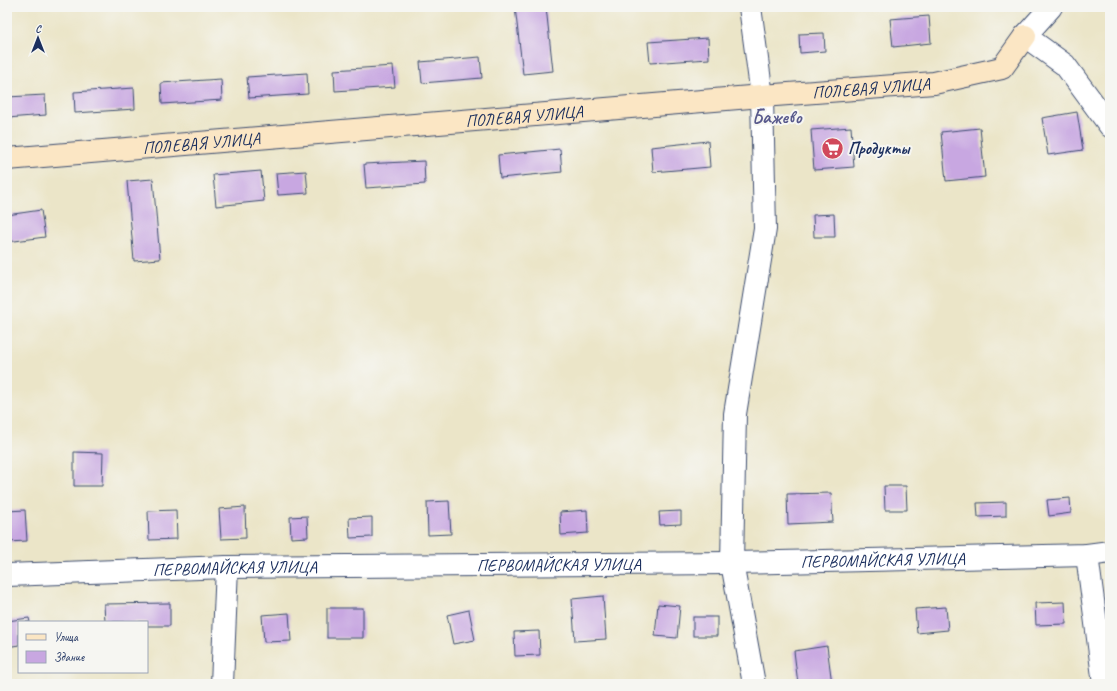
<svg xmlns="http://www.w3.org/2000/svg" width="1117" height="691" font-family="Caveat,sans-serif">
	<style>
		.building { fill: #c8a7e1 }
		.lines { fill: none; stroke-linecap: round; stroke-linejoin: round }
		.street-casing { stroke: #3a4a6e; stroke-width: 24 }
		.secondary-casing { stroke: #3a4a6e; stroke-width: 24 }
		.street { stroke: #fff; stroke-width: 22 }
		.secondary { stroke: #fbe6c4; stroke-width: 22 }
		.labels { text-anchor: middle; stroke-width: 4; stroke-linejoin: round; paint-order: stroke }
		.street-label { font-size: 17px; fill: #1b2f5e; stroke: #f6f6f2 }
		.poi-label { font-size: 17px; font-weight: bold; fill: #1b2f5e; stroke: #f6f6f2; text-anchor: start }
		.quarter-label { font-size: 19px; font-weight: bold; fill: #58598c; stroke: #f6f6f2 }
	</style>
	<rect width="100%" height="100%" fill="#f6f6f2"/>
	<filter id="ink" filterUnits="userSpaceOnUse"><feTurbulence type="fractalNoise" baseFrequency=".025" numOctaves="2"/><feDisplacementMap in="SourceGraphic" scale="8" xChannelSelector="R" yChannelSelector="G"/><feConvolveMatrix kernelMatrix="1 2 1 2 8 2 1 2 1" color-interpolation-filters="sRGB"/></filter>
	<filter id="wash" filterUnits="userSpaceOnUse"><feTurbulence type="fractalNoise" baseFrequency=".012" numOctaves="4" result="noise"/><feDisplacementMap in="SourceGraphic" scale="16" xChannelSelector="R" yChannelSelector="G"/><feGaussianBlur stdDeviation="0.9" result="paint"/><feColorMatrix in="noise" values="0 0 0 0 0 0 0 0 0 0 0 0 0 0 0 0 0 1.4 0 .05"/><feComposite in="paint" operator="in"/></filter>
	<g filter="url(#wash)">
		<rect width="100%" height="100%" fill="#ebe5c8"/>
		<g id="blocks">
			<g class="building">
				<polygon points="515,7 546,7 553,71 523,74"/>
				<polygon points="929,16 931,43 893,47 890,19"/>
				<polygon points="824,33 825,51 800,53 799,34"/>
				<polygon points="708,38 709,59 650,63 648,42"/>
				<polygon points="480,57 482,78 422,83 420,62"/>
				<polygon points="393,66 395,87 335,91 334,70"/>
				<polygon points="307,73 308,94 249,98 247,77"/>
				<polygon points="221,79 222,100 162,104 161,83"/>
				<polygon points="134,88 135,109 75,113 74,92"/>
				<polygon points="45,95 46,115 7,118 7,97"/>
				<polygon points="1077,112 1083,150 1048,155 1042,118"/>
				<polygon points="851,127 854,167 814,170 811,130"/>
				<polygon points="980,128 985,177 946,181 941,132"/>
				<polygon points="708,141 710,167 653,172 651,147"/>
				<polygon points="560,149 562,172 500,178 498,155"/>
				<polygon points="424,161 425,184 366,188 364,164"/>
				<polygon points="261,171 264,201 216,206 213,175"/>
				<polygon points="306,171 308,193 278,195 276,173"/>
				<polygon points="153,179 160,259 134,261 127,181"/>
				<polygon points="41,210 45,237 7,242 7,215"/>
				<polygon points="834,214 835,237 814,237 813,215"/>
				<polygon points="74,452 103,453 102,486 74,486"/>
				<polygon points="884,486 906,486 907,510 885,510"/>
				<polygon points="831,493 833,522 788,524 787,494"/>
				<polygon points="1070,498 1071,513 1049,516 1047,500"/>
				<polygon points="449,501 451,534 428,535 427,502"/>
				<polygon points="1006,502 1006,516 978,517 977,503"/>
				<polygon points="245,507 246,538 221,539 219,509"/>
				<polygon points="25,510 27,541 7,542 7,511"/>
				<polygon points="176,510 177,539 149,540 148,511"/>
				<polygon points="587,510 588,533 561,535 560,512"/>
				<polygon points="681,511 681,524 660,525 659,512"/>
				<polygon points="307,516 308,537 291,538 290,517"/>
				<polygon points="372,517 372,537 350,538 349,518"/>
				<polygon points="603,596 606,639 575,641 572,599"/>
				<polygon points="1065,602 1066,624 1036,625 1035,603"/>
				<polygon points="170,603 170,626 147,626 147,622 105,622 104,604"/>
				<polygon points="658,604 680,606 677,638 655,636"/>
				<polygon points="946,607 948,630 917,633 915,609"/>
				<rect x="327" y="608" width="36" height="30"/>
				<polygon points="469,610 475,640 453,644 447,615"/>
				<polygon points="289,613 291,641 264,642 262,615"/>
				<rect x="693" y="617" width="24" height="19"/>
				<polygon points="29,618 30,622 19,622 19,645 7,647 7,621"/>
				<polygon points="539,631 540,655 515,656 514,632"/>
				<polygon points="827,646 832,684 798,684 794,651"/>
			</g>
		</g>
	</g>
	<g filter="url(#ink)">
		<use href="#blocks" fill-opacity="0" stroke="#3a4a6e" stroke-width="1"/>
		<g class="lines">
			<defs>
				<g id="street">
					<polyline points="750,7 762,96 765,229 735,414 732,563 754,684"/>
					<polyline points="1025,36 1065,65 1110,126"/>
					<polyline points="1025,36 1051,7"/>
					<polyline points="1087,555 1104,684"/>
					<path id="s1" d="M7,575L227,567L732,563L1087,555L1110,552"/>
					<polyline points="222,684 227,567"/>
				</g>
				<g id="secondary">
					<path id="s2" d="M7,159L762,96L934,83L1002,68L1025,36"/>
				</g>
			</defs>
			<use href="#street" class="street-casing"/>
			<use href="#secondary" class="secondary-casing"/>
			<use href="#street" class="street"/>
			<use href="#secondary" class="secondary"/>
		</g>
	</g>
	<defs>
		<symbol id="supermarket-disc" viewBox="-11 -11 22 22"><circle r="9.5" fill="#d1495b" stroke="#f6f6f2"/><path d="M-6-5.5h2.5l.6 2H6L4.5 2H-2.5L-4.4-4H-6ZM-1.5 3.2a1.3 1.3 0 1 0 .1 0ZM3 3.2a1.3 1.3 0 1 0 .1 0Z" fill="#fff"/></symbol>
	</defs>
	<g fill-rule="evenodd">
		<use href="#supermarket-disc" x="820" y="136" width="25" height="25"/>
	</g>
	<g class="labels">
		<g class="street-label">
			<text dy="6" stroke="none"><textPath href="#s2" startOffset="867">ПОЛЕВАЯ УЛИЦА</textPath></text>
			<text dy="6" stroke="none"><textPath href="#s2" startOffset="519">ПОЛЕВАЯ УЛИЦА</textPath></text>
			<text dy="6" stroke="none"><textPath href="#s2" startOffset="195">ПОЛЕВАЯ УЛИЦА</textPath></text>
			<text dy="6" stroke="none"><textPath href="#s1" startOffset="876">ПЕРВОМАЙСКАЯ УЛИЦА</textPath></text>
			<text dy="6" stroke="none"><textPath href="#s1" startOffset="552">ПЕРВОМАЙСКАЯ УЛИЦА</textPath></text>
			<text dy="6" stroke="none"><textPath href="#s1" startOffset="228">ПЕРВОМАЙСКАЯ УЛИЦА</textPath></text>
		</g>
		<g class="poi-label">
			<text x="848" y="154">Продукты</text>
		</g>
		<g class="quarter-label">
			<text x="777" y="123">Бажево</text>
		</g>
	</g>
	<rect width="1117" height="691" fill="none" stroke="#f6f6f2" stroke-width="24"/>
	<rect x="18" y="621" width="130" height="52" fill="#f6f6f2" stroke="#9ea6b7"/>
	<rect x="26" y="634" width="20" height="6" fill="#fbe6c4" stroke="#9ea6b7"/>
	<text x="54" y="641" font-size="12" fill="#1b2f5e">Улица</text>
	<rect x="26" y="651" width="20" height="12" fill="#c8a7e1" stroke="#9ea6b7"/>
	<text x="54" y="661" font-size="12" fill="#1b2f5e">Здание</text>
	<g transform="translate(38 38)" stroke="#f6f6f2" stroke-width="3" paint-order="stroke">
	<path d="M0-3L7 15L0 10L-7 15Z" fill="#1b2f5e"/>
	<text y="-6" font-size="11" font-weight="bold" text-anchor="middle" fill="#1b2f5e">С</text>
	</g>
</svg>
